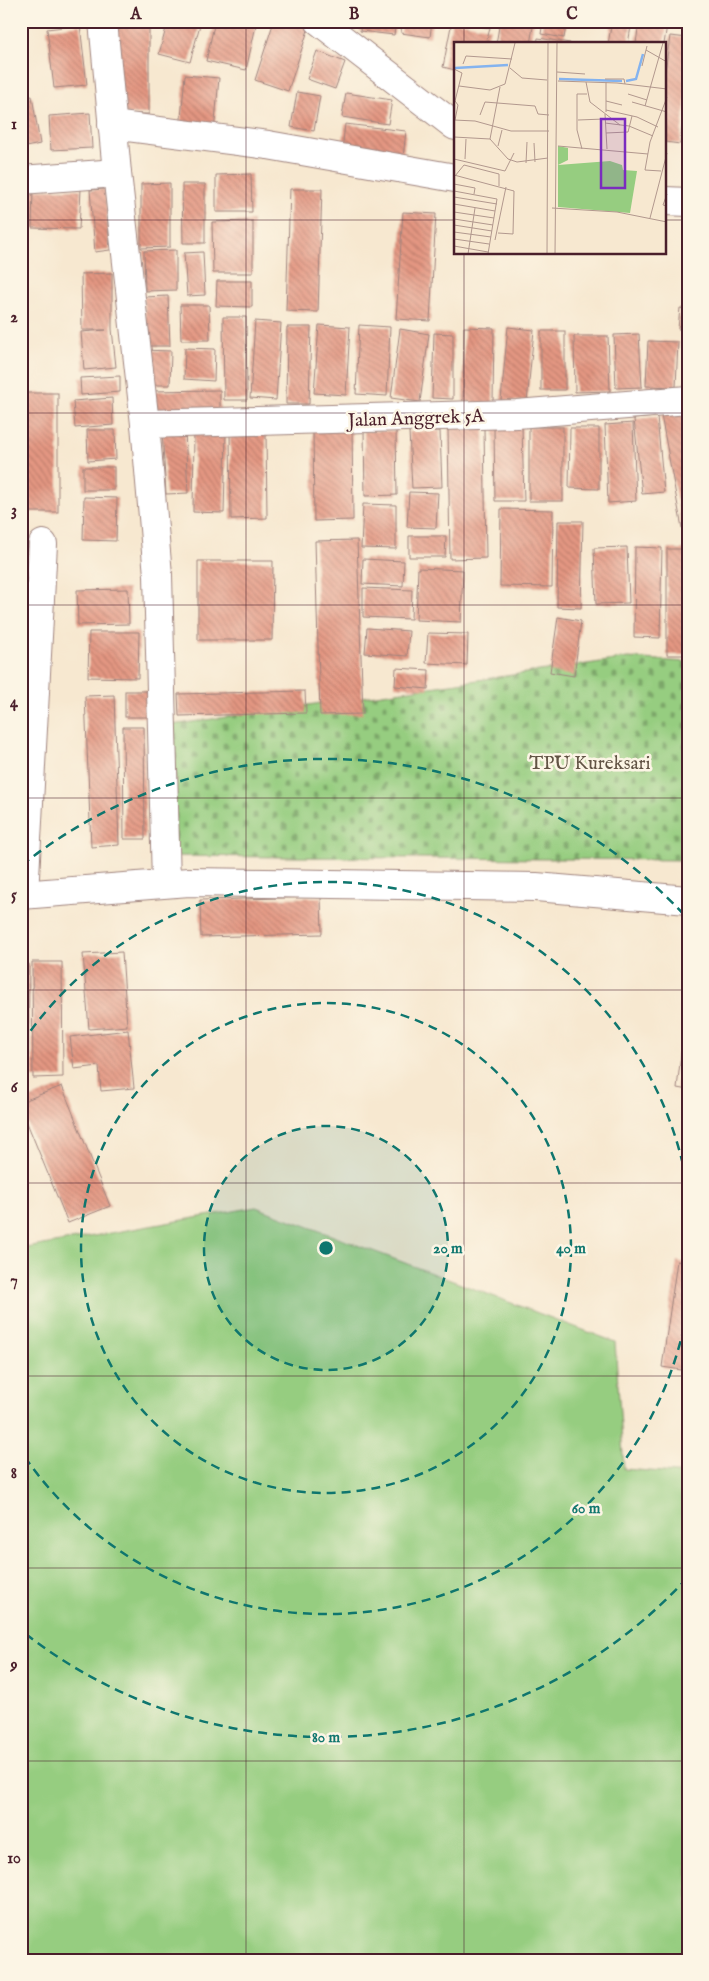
<svg xmlns="http://www.w3.org/2000/svg" width="709" height="1981" font-family="'IM FELL English',serif">
	<style>
		.green { fill: #96cd80; stroke: #707656 }
		.cemetery { fill: url(#cemetery-stones); stroke: #707656 }
		.building { fill: url(#building-back-hatch) }
		.lines { fill: none; stroke-linecap: round; stroke-linejoin: round }
		.minor-casing { stroke: #a0847e; stroke-width: 30 }
		.minor { stroke: #fff; stroke-width: 28 }
		.grid { fill: none; stroke: #4a1f2b; stroke-width: 1; stroke-opacity: 0.55 }
		.ring { fill: none; stroke: #0f766e; stroke-width: 2.5; stroke-dasharray: 9 6 }
		.labels { text-anchor: middle; stroke-width: 5; stroke-linejoin: round; paint-order: stroke }
		.street-label { font-size: 19px; fill: #4a1f2b; stroke: #fcf5e5 }
		.park-label { font-size: 19px; fill: #615344; stroke: #fcf5e5 }
		.inset-river { fill: none; stroke: #84b3ef; stroke-width: 2.5 }
		.inset-road { fill: none; stroke: #b2988e; stroke-width: 1 }
		.view { fill: #7b2cbf; fill-opacity: 0.15; stroke: #7b2cbf; stroke-width: 2.5 }
		.inset-edge { fill: none; stroke: #4a1f2b; stroke-width: 2.5 }
		.centre { fill: #0f766e; stroke: #fcf5e5; stroke-width: 2.5 }
		.ring-label { font-size: 15px; text-anchor: middle; font-weight: bold; fill: #0f766e; stroke: #fcf5e5; stroke-width: 5; stroke-linejoin: round; paint-order: stroke }
		.neatline { fill: none; stroke: #4a1f2b; stroke-width: 2 }
		.grid-label { font-size: 16px; text-anchor: middle; font-weight: bold; fill: #4a1f2b }
	</style>
	<defs>
		<pattern id="cemetery-stones" width="16" height="16" patternUnits="userSpaceOnUse" patternTransform="scale(1.25)"><rect width="16" height="16" fill="#96cd80"/><path d="M2 7V4a2 2 0 0 1 4 0v3zM10 15v-3a2 2 0 0 1 4 0v3z" fill="#7ca669"/></pattern>
		<pattern id="building-back-hatch" width="6" height="6" patternUnits="userSpaceOnUse" patternTransform="scale(1.25)"><rect width="6" height="6" fill="#e49782"/><path d="M-1 5l2 2M0 0l6 6M5-1l2 2" fill="none" stroke="#bb7b6b"/></pattern>
	</defs>
	<rect width="100%" height="100%" fill="#fcf5e5"/>
	<filter id="ink" filterUnits="userSpaceOnUse"><feTurbulence type="fractalNoise" baseFrequency=".02" numOctaves="2"/><feDisplacementMap in="SourceGraphic" scale="10" xChannelSelector="R" yChannelSelector="G"/><feConvolveMatrix kernelMatrix="1 2 1 2 8 2 1 2 1" color-interpolation-filters="sRGB"/></filter>
	<filter id="wash" filterUnits="userSpaceOnUse"><feTurbulence type="fractalNoise" baseFrequency=".0096" numOctaves="4" result="noise"/><feDisplacementMap in="SourceGraphic" scale="20" xChannelSelector="R" yChannelSelector="G"/><feGaussianBlur stdDeviation="1.12" result="paint"/><feColorMatrix in="noise" values="0 0 0 0 0 0 0 0 0 0 0 0 0 0 0 0 0 1.4 0 .05"/><feComposite in="paint" operator="in"/></filter>
	<g filter="url(#wash)">
		<rect width="100%" height="100%" fill="#f7e8d0"/>
		<polygon class="green" points="256,1207 615,1342 624,1469 688,1474 688,1960 21,1960 21,1249"/>
		<polygon class="cemetery" points="628,658 688,662 688,795 680,860 156,856 151,728"/>
		<g id="blocks">
			<g class="building">
				<polygon points="115,21 149,21 149,114 116,114"/>
				<polygon points="168,21 201,21 190,62 159,54"/>
				<polygon points="215,21 257,21 246,70 206,61"/>
				<polygon points="274,21 311,21 288,91 255,80"/>
				<polygon points="361,21 396,21 394,35 360,31"/>
				<polygon points="402,21 432,21 430,37 401,33"/>
				<polygon points="452,21 490,28 486,44 455,44 455,70 443,67"/>
				<polygon points="500,21 534,21 530,44 496,44"/>
				<polygon points="543,21 567,21 564,38 541,34"/>
				<polygon points="612,21 632,21 628,44 608,44"/>
				<polygon points="639,21 667,25 664,44 636,44"/>
				<polygon points="80,25 87,85 54,88 47,29"/>
				<polygon points="670,36 688,38 688,84 680,144 665,142 665,72"/>
				<polygon points="538,38 570,43 570,44 537,44"/>
				<polygon points="317,51 345,62 335,89 307,79"/>
				<polygon points="185,75 219,78 214,132 180,129"/>
				<polygon points="297,92 320,96 314,131 291,127"/>
				<polygon points="346,93 392,100 388,124 342,117"/>
				<polygon points="32,96 40,144 21,148 21,98"/>
				<polygon points="90,113 92,148 51,150 49,116"/>
				<polygon points="345,124 406,131 403,157 342,151"/>
				<polygon points="251,174 252,212 216,212 216,175"/>
				<polygon points="170,183 170,247 141,248 141,184"/>
				<polygon points="182,184 205,184 205,243 183,243"/>
				<polygon points="21,186 28,186 27,228 21,228"/>
				<polygon points="33,189 81,189 79,229 32,228"/>
				<polygon points="105,189 110,250 95,252 90,190"/>
				<polygon points="290,189 322,189 318,312 286,311"/>
				<polygon points="403,212 436,214 430,321 396,319"/>
				<polygon points="253,221 253,273 213,273 212,222"/>
				<polygon points="176,250 176,290 145,291 144,251"/>
				<polygon points="203,252 205,295 187,296 184,253"/>
				<polygon points="112,273 112,329 116,367 84,370 81,332 106,330 82,330 81,274"/>
				<polygon points="217,281 252,281 252,307 216,306"/>
				<polygon points="168,296 170,346 147,346 144,297"/>
				<polygon points="687,304 688,330 678,329 680,308 686,309"/>
				<polygon points="180,305 209,305 210,340 181,340"/>
				<polygon points="223,317 246,317 247,400 224,400"/>
				<polygon points="255,321 281,323 276,400 250,398"/>
				<polygon points="319,325 350,327 346,395 314,393"/>
				<polygon points="359,325 390,327 387,396 356,394"/>
				<polygon points="287,327 311,327 309,404 286,404"/>
				<polygon points="464,327 494,328 493,403 463,402"/>
				<polygon points="508,327 534,330 527,402 501,400"/>
				<polygon points="400,329 429,334 420,402 391,398"/>
				<rect x="541" y="331" width="24" height="59"/>
				<polygon points="434,333 453,334 453,399 432,398"/>
				<polygon points="639,334 642,387 616,388 614,335"/>
				<polygon points="574,336 608,336 610,391 575,392"/>
				<polygon points="648,341 678,342 676,387 646,386"/>
				<polygon points="185,348 215,349 214,381 184,379"/>
				<polygon points="141,350 171,351 170,385 141,385"/>
				<polygon points="120,376 120,392 81,395 80,378"/>
				<polygon points="220,390 220,411 150,412 150,391"/>
				<rect x="21" y="393" width="37" height="119"/>
				<polygon points="112,398 113,425 75,428 73,401"/>
				<polygon points="686,411 688,420 688,527 682,528 661,415"/>
				<polygon points="657,417 664,492 642,494 634,419"/>
				<polygon points="633,423 636,501 608,503 605,425"/>
				<polygon points="352,425 353,520 314,521 313,426"/>
				<polygon points="522,427 524,501 495,501 494,428"/>
				<rect x="529" y="427" width="34" height="74"/>
				<polygon points="448,428 484,428 486,558 450,559"/>
				<polygon points="570,428 599,428 599,489 569,488"/>
				<polygon points="87,430 115,430 116,459 88,461"/>
				<polygon points="162,430 185,430 188,493 166,494"/>
				<polygon points="364,431 396,431 397,495 365,496"/>
				<polygon points="440,431 442,487 412,488 409,432"/>
				<polygon points="194,432 226,433 224,513 193,512"/>
				<polygon points="230,432 266,432 267,518 231,519"/>
				<rect x="83" y="467" width="31" height="23"/>
				<polygon points="409,492 438,493 436,528 407,527"/>
				<polygon points="84,497 117,498 116,541 83,540"/>
				<polygon points="363,504 396,505 396,549 361,548"/>
				<polygon points="501,509 553,510 552,587 500,586"/>
				<polygon points="558,521 583,521 581,608 557,607"/>
				<polygon points="409,536 446,536 445,557 409,557"/>
				<polygon points="357,540 363,714 320,715 315,541"/>
				<polygon points="627,547 629,603 596,604 594,548"/>
				<polygon points="635,547 662,548 660,638 634,637"/>
				<rect x="667" y="549" width="21" height="106"/>
				<polygon points="363,559 404,561 403,586 362,584"/>
				<polygon points="198,561 273,561 272,640 198,640"/>
				<polygon points="21,567 33,567 21,703"/>
				<polygon points="418,568 463,570 461,622 416,620"/>
				<polygon points="363,588 412,590 411,619 363,617"/>
				<polygon points="128,589 129,624 78,625 77,590"/>
				<polygon points="558,617 581,621 574,676 550,672"/>
				<polygon points="367,628 409,631 407,656 365,653"/>
				<polygon points="89,632 139,632 138,678 88,677"/>
				<polygon points="428,633 468,634 467,665 426,663"/>
				<polygon points="396,668 429,670 428,689 395,686"/>
				<rect x="125" y="691" width="26" height="26"/>
				<polygon points="305,691 306,713 179,716 178,694"/>
				<polygon points="114,695 119,845 91,847 85,696"/>
				<polygon points="123,727 144,727 145,839 124,839"/>
				<polygon points="321,897 322,934 201,937 200,900"/>
				<polygon points="122,952 127,1026 89,1029 83,954"/>
				<polygon points="32,962 62,962 63,1077 33,1078"/>
				<polygon points="21,964 29,964 28,1068 21,1068"/>
				<polygon points="128,1030 134,1088 101,1091 99,1066 74,1069 70,1037"/>
				<polygon points="683,1038 688,1039 688,1090 677,1088"/>
				<polygon points="62,1086 110,1206 68,1223 21,1108 21,1102"/>
				<polygon points="677,1261 688,1263 688,1371 662,1367"/>
			</g>
		</g>
	</g>
	<g filter="url(#ink)">
		<use href="#blocks" fill-opacity="0" stroke="#a0847e" stroke-width="1"/>
		<g class="lines">
			<defs>
				<g id="minor">
					<polyline points="103,21 117,173 145,424 158,575 166,883"/>
					<polyline points="319,21 455,126"/>
					<polyline points="112,125 268,145 455,178"/>
					<polyline points="21,180 117,173"/>
					<polyline points="665,201 688,202"/>
					<polyline points="145,424 517,414 688,400"/>
					<polyline points="21,895 189,882 536,887 688,900"/>
					<polyline points="24,895 43,544"/>
				</g>
			</defs>
			<use href="#minor" class="minor-casing"/>
			<use href="#minor" class="minor"/>
		</g>
	</g>
	<path class="grid" d="M246,21V1960M464,21V44M21,220H455M665,220H688M464,254V1960M21,413H688M21,605H688M21,798H688M21,990H688M21,1183H688M21,1376H688M21,1568H688M21,1761H688"/>
	<circle cx="326" cy="1248" r="122" fill="#0f766e" fill-opacity=".12"/>
	<g class="ring">
		<circle cx="326" cy="1248" r="122"/>
		<circle cx="326" cy="1248" r="245"/>
		<path d="M687 1312A367 367 0 0 1 22 1453M22 1043A367 367 0 0 1 687 1184"/>
		<path d="M687 1578A489 489 0 0 1 22 1631M22 865A489 489 0 0 1 687 918"/>
	</g>
	<g class="labels">
		<g class="street-label">
			<text transform="translate(416 417) rotate(-2)" y="7">Jalan Anggrek 5A</text>
		</g>
		<g class="park-label">
			<text x="590" y="769">TPU Kureksari</text>
		</g>
	</g>
	<g transform="translate(454 42)">
		<rect width="212" height="212" fill="#f7e8d0"/>
		<path d="M156,119L168,123L169,128L183,129L176,171L104,165V123Z" fill="#96cd80"/>
		<path d="M104,104L114,106V118L104,123Z" fill="#96cd80"/>
		<path class="inset-river" d="M1,26L54,23M105,37L168,39M172,39L182,37L189,12"/>
		<path class="inset-road" d="M192,8L213,20M9,22L12,14L58,17M188,24L193,4M56,26L68,36L93,38M0,27L8,31L1,59L4,63L1,78M103,30L131,32M151,37H170L171,42M104,39L163,41L213,47M132,40L136,60L166,83M5,44L36,48L51,42L61,1M174,52L193,58M152,59L168,63M178,60L213,70M191,64L209,1M152,68L183,75L204,85M152,70V40M151,72L153,107M26,73L31,60L81,64L84,72L95,73M0,78L21,79L57,89H95M124,78L150,77M151,81L175,84L199,94M152,91L174,90L178,74M0,95L36,97L54,117L63,120L94,116M36,97L46,45M80,101L81,120M44,104L48,88M104,104L194,112M128,107L123,88V52H133M0,117L51,129L60,111M11,117L12,97M72,121L73,100M207,129L191,128L196,100L213,55M0,133L60,149L59,192L44,191M1,134L10,123L45,132V144M0,142L21,146L20,152M0,149L43,157L34,212M213,152L209,163L213,164M0,155L43,162M0,162L41,169M98,166L163,170L213,180M0,170L40,176M196,176L213,111M0,177L39,183M0,183L38,189M0,190L37,195M0,197L35,202M41,198L52,145M0,204L34,210M14,212L21,166M93,212L94,1M101,212L103,1"/>
		<path class="view" d="M147,77H171V146H147Z"/>
		<rect width="212" height="212" class="inset-edge"/>
	</g>
	<circle cx="326" cy="1248" r="8" class="centre"/>
	<g class="ring-label">
		<text x="448" y="1253">20 m</text>
		<text x="571" y="1253">40 m</text>
		<text x="586" y="1513">60 m</text>
		<text x="326" y="1742">80 m</text>
	</g>
	<rect width="709" height="1981" fill="none" stroke="#fcf5e5" stroke-width="55"/>
	<rect x="28" y="28" width="654" height="1926" class="neatline"/>
	<g class="grid-label">
		<text x="136" y="19">A</text>
		<text x="354" y="19">B</text>
		<text x="572" y="19">C</text>
		<text x="14" y="129">1</text>
		<text x="14" y="322">2</text>
		<text x="14" y="515">3</text>
		<text x="14" y="707">4</text>
		<text x="14" y="900">5</text>
		<text x="14" y="1092">6</text>
		<text x="14" y="1285">7</text>
		<text x="14" y="1478">8</text>
		<text x="14" y="1670">9</text>
		<text x="14" y="1863">10</text>
	</g>
</svg>
